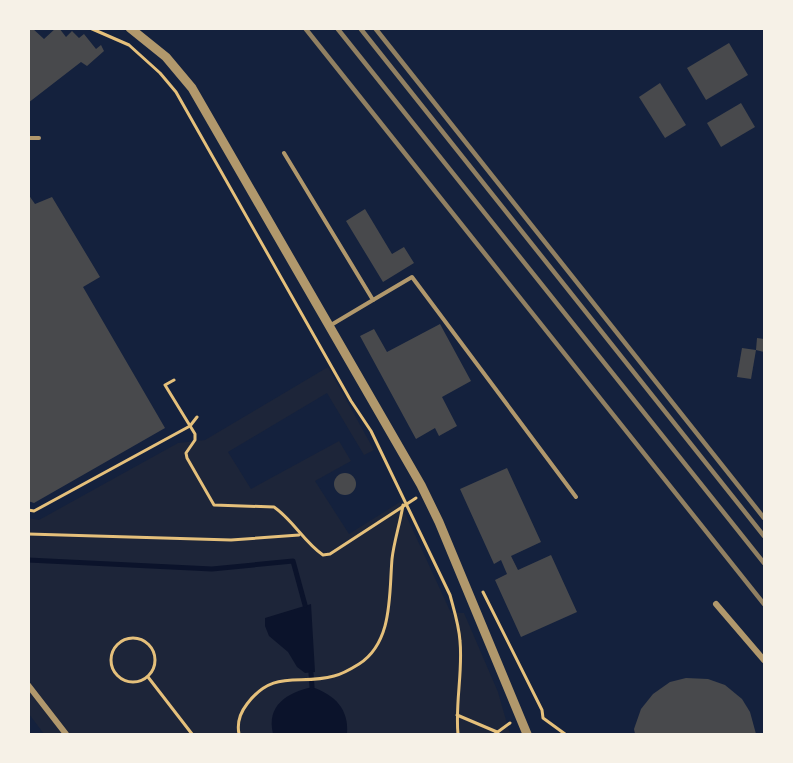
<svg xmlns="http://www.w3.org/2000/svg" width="793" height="763" font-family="Raleway,sans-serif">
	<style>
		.green { fill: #1d2539 }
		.water { fill: #0b132b }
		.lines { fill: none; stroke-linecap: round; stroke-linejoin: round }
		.stream { stroke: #0b132b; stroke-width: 5 }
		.building { fill: #48494c }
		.path { stroke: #e5c07b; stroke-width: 3 }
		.service { stroke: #b1986c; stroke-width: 4 }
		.minor { stroke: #b1986c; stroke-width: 6 }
		.tertiary { stroke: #b1986c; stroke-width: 9 }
		.rail { stroke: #918062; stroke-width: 4.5 }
	</style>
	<rect width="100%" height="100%" fill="#14213d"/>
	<polygon class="green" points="328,367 374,450 364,455 327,393 228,452 251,489 339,441 351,461 315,481 349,534 400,502 451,613 464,613 498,692 510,734 44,734 29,714 29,518 39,520 178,443 205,440"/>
	<g class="water">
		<polygon points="311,604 315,672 305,673 297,667 288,652 269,636 265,626 265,618"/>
		<path d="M312,687C335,695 349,709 347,734H273C266,705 287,693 312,687Z"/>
	</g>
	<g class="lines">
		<g class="stream">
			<polyline points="28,560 212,569 293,561 305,605"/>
			<polyline points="311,673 312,687"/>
		</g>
	</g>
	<g class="building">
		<polygon points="32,28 44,39 56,28 59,28 66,37 72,31 79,38 84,34 96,49 101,45 104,51 87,66 81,62 28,103 28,32"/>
		<polygon points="729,43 748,75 706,100 687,68"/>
		<polygon points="660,83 686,125 665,138 639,97"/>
		<polygon points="741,103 755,127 721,147 707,123"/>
		<polygon points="28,194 35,204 52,197 100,277 83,287 165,428 34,503 28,501"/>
		<polygon points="365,209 392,254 404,247 414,263 383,282 346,221"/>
		<polygon points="440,324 471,381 442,397 457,426 439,436 435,428 416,439 360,336 374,329 387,352"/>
		<polygon points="757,338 764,339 764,352 756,350"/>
		<polygon points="742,348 756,350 751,379 737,377"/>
		<polygon points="507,468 541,542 511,556 518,570 551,555 577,612 521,637 495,580 507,574 501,560 494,564 460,489"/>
		<circle cx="345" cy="484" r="11"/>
		<polygon points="686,678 708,679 725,685 742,699 750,712 756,734 635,734 634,729 641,709 653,694 670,682"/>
	</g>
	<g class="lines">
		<g class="path">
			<path d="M90,28L129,45L160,73L176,92L351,401L371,431L450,595C454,610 459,625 460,641C463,672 455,703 458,734"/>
			<path d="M174,380L165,385L195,434V440L186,453L187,458L214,505L274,507C293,520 304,542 323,555L330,554L416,498"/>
			<polyline points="28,510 34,511 190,426 197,417"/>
			<polyline points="28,534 231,540 299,535"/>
			<polyline points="483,592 542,710 543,718 565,734"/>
			<circle cx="133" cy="660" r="22"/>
			<polyline points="148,677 192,734"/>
			<polyline points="457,715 497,732"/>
			<path d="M239,734C237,724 240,713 247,704C274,668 299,686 334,676C343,674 351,669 359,664C393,642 389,595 392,559C394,541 400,524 403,505"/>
			<polyline points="495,734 510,723"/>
		</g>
		<g class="service">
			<polyline points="28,138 39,138"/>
			<polyline points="284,153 373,300 331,325"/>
			<polyline points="373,300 412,277 576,497"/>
		</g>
		<g class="minor">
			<polyline points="716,604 764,660"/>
			<polyline points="28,685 66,734"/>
		</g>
		<polyline class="tertiary" points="130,28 166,57 192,88 421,485 439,522 527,734"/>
		<g class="rail">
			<polyline points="305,28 764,604"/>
			<polyline points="337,28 764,563"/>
			<polyline points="360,28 764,536"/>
			<polyline points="375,28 764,518"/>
		</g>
	</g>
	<rect width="793" height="763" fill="none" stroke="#f6f1e7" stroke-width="60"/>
</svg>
